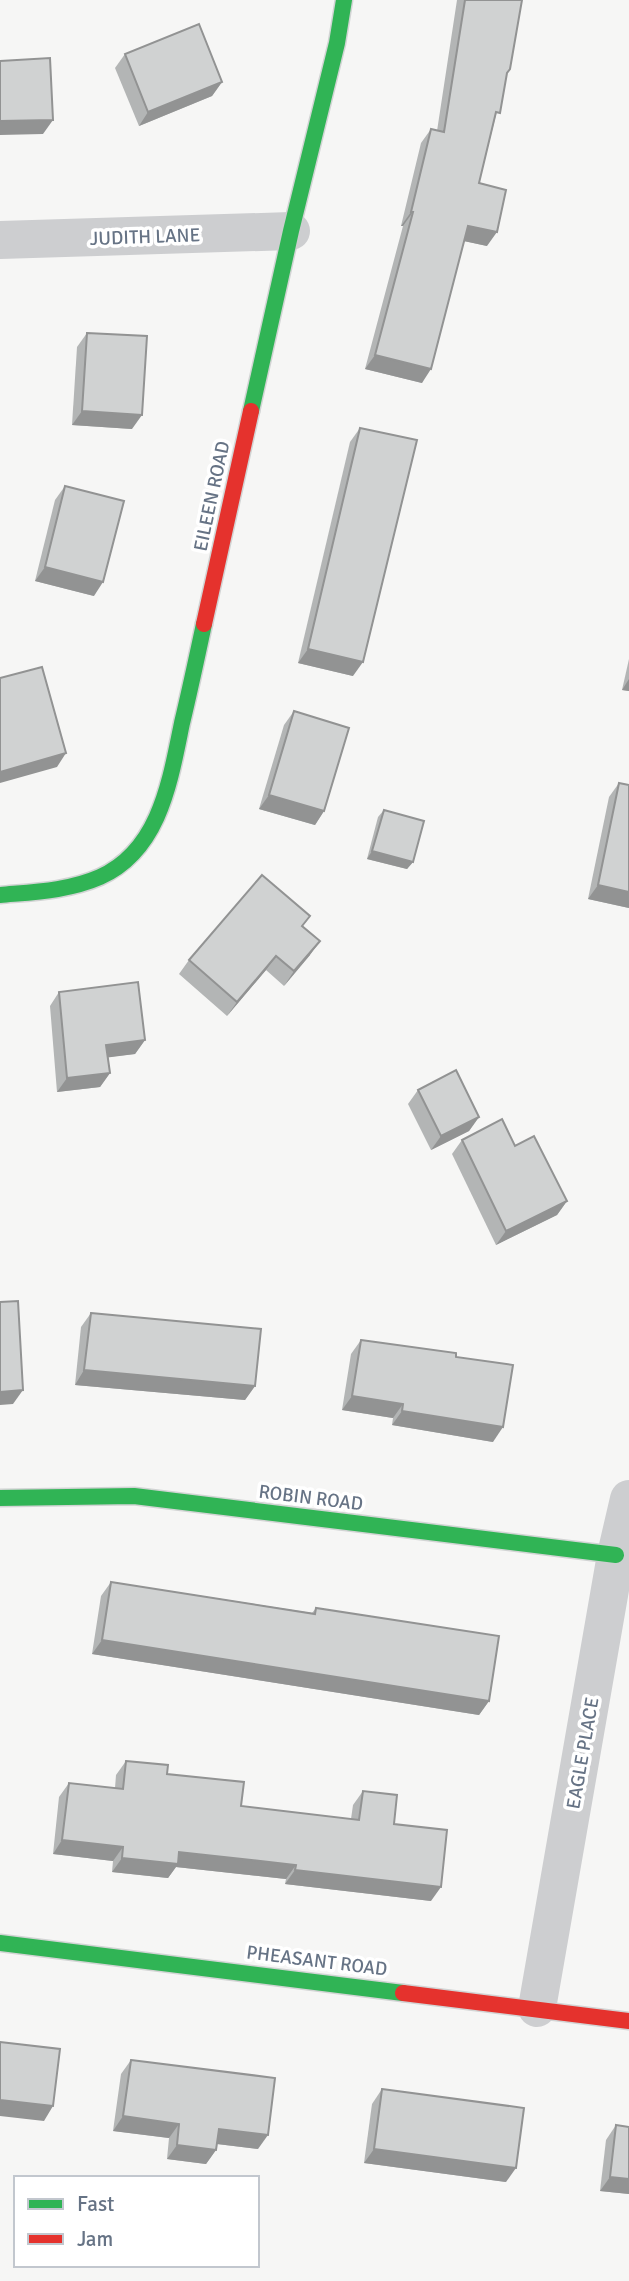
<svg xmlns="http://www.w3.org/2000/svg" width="629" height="2281" font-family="Signika,sans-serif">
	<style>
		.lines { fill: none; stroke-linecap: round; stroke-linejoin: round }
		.fast-casing { stroke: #d2d4d4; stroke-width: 19 }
		.jam-casing { stroke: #d2d4d4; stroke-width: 19 }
		.street { stroke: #cdced0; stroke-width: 38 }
		.fast { stroke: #30b455; stroke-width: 16 }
		.jam { stroke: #e5322d; stroke-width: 16 }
		.wall { fill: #b3b5b5 }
		.shaded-wall { fill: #929393 }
		.building { fill: #d0d2d2; stroke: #929393; stroke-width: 2 }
		.labels { text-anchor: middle; stroke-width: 7; stroke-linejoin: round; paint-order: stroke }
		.street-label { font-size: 19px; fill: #667385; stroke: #fff }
	</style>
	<rect width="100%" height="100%" fill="#f6f6f5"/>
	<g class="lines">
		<defs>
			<g id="fast">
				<polyline points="251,411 291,231 337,43 344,0"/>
				<path d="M0,895C33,892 68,891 100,877C160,850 170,781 182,723C190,690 197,657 204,624"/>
				<polyline points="0,1498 134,1496 616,1555"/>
				<polyline points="0,1943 403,1993"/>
			</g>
			<g id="jam">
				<polyline points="204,624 251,411"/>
				<polyline points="403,1993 629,2021"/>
			</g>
		</defs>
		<use href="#fast" class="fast-casing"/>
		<use href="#jam" class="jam-casing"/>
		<g class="street">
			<polyline points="0,240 291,231"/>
			<polyline points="537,2008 616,1555 629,1499"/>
		</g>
		<use href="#fast" class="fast"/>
		<use href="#jam" class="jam"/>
	</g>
	<g class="wall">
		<polygon points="457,0 522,0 510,69 506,75 479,183 487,246 464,241 422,383 365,369 403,226 401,226 421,143 431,129 437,131"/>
		<polygon points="125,54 222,82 212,96 139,126 115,68"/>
		<polygon points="87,333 132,429 72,425 77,347"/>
		<polygon points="360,428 353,676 298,663 350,442"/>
		<polygon points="65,486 94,596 35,581 55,500"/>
		<polygon points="629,659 629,691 622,690"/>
		<polygon points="294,711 324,811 315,825 259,809 284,725"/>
		<polygon points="619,783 629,908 588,899 609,797"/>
		<polygon points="384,810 413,862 407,869 367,859 378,817"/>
		<polygon points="310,916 303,926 310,955 284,986 266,970 227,1016 179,974 189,960"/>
		<polygon points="59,992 145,1040 135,1054 108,1057 110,1073 100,1087 57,1092 50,1006"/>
		<polygon points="418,1090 479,1117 469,1131 431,1150 408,1104"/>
		<polygon points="462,1140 567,1201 557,1215 496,1245 452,1154"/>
		<polygon points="91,1313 255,1386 245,1400 75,1385 81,1327"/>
		<polygon points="361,1340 456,1357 493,1442 392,1425 393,1418 342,1410 351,1354"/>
		<polygon points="111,1582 312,1613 316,1608 489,1701 479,1715 92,1654 101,1596"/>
		<polygon points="126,1761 167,1774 241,1806 351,1819 353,1805 363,1791 394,1824 431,1901 285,1884 286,1879 176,1867 168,1878 112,1872 113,1861 53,1854 59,1797 69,1783 115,1788 116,1775"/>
		<polygon points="131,2060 258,2149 217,2144 216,2150 206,2164 167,2159 169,2138 113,2131 121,2074"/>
		<polygon points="382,2089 506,2182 364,2163 372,2104"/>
		<polygon points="616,2125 629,2194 600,2191 606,2140"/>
	</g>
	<g class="shaded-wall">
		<polygon points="222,82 212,96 139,126 148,112"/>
		<polygon points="53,120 43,134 0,135 0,121"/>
		<polygon points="411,212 413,212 403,226 401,226"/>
		<polygon points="468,226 497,232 487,246 459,240"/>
		<polygon points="375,355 431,369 422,383 365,369"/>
		<polygon points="82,411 142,415 132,429 72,425"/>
		<polygon points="45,567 103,582 94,596 35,581"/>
		<polygon points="308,649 363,662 353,676 298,663"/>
		<polygon points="629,679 629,691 622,690"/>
		<polygon points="66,753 57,767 0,783 0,772"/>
		<polygon points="269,795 324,811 315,825 259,809"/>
		<polygon points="372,851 413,862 407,869 367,859"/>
		<polygon points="598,885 629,892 629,908 588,899"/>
		<polygon points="320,941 310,955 284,986 294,971"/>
		<polygon points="276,956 266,970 227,1016 237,1002"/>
		<polygon points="145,1040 135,1054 96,1059 106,1045"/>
		<polygon points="110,1073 100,1087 57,1092 67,1078"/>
		<polygon points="479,1117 469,1131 431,1150 441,1136"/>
		<polygon points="567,1201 557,1215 496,1245 506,1231"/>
		<polygon points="84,1370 255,1386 245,1400 75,1385"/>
		<polygon points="23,1390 13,1404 0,1405 0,1392"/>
		<polygon points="352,1396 403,1404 393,1418 342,1410"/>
		<polygon points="402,1411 503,1427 493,1442 392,1425"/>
		<polygon points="102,1640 489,1701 479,1715 92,1654"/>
		<polygon points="62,1840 123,1847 113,1861 53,1854"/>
		<polygon points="179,1852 296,1865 286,1879 176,1867 168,1878 112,1872 122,1858"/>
		<polygon points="295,1870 441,1887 431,1901 285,1884"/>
		<polygon points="0,2100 53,2106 44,2121 0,2116"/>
		<polygon points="123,2116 179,2124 169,2138 113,2131"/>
		<polygon points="219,2129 268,2135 258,2149 209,2143"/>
		<polygon points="177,2145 216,2150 206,2164 167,2159"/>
		<polygon points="374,2149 516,2168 506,2182 364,2163"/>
		<polygon points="610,2177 629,2179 629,2194 600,2191"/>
	</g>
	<g class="building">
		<polygon points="465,0 522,0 510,69 507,73 500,113 496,112 479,183 506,190 497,232 468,226 431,369 375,355 413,212 411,212 431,129 444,132"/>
		<polygon points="199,24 222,82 148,112 125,54"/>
		<polygon points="50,58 53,120 0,121 0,61"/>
		<polygon points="87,333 147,336 142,415 82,411"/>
		<polygon points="360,428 417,440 363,662 308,649"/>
		<polygon points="65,486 124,501 103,582 45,567"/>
		<polygon points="42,667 66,753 0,772 0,678"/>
		<polygon points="294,711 349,728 324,811 269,795"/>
		<polygon points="619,783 629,785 629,892 598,885"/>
		<polygon points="384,810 424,821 413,862 372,851"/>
		<polygon points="262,875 310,916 302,926 320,941 294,971 276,956 237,1002 189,960"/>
		<polygon points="138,982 145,1040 106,1045 110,1073 67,1078 59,992"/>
		<polygon points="456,1070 479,1117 441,1136 418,1090"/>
		<polygon points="502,1119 515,1146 534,1136 567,1201 506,1231 462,1140"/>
		<polygon points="18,1301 23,1390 0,1392 0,1302"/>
		<polygon points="91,1313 261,1329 255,1386 84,1370"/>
		<polygon points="361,1340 456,1353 456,1357 513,1365 503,1427 402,1411 403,1404 352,1396"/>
		<polygon points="111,1582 315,1614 316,1608 499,1636 489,1701 102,1640"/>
		<polygon points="126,1761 168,1765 167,1774 244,1782 241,1806 359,1820 363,1791 397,1795 394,1824 447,1830 441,1887 295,1870 296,1865 179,1852 178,1864 122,1858 123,1847 62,1840 69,1783 123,1789"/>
		<polygon points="0,2042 60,2049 53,2106 0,2100"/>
		<polygon points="131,2060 275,2078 268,2135 219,2129 216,2150 177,2145 179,2124 123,2116"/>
		<polygon points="382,2089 524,2108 516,2168 374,2149"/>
		<polygon points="616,2125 629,2127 629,2179 610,2177"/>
	</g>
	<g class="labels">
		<g class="street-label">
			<text transform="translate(145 236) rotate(-2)" y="7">JUDITH LANE</text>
			<text transform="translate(211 496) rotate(-78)" y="7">EILEEN ROAD</text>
			<text transform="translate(311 1497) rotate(7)" y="7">ROBIN ROAD</text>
			<text transform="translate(582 1753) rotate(-80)" y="7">EAGLE PLACE</text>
			<text transform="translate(317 1960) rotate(7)" y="7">PHEASANT ROAD</text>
		</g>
	</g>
	<rect x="14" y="2176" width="245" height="91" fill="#ffffff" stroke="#c2c7ce" stroke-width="2"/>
	<rect x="28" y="2199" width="35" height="10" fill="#30b455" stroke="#c2c7ce" stroke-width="2"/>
	<text x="77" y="2211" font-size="21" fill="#667385">Fast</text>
	<rect x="28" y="2234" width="35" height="10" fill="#e5322d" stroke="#c2c7ce" stroke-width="2"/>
	<text x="77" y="2246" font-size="21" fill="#667385">Jam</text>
</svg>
